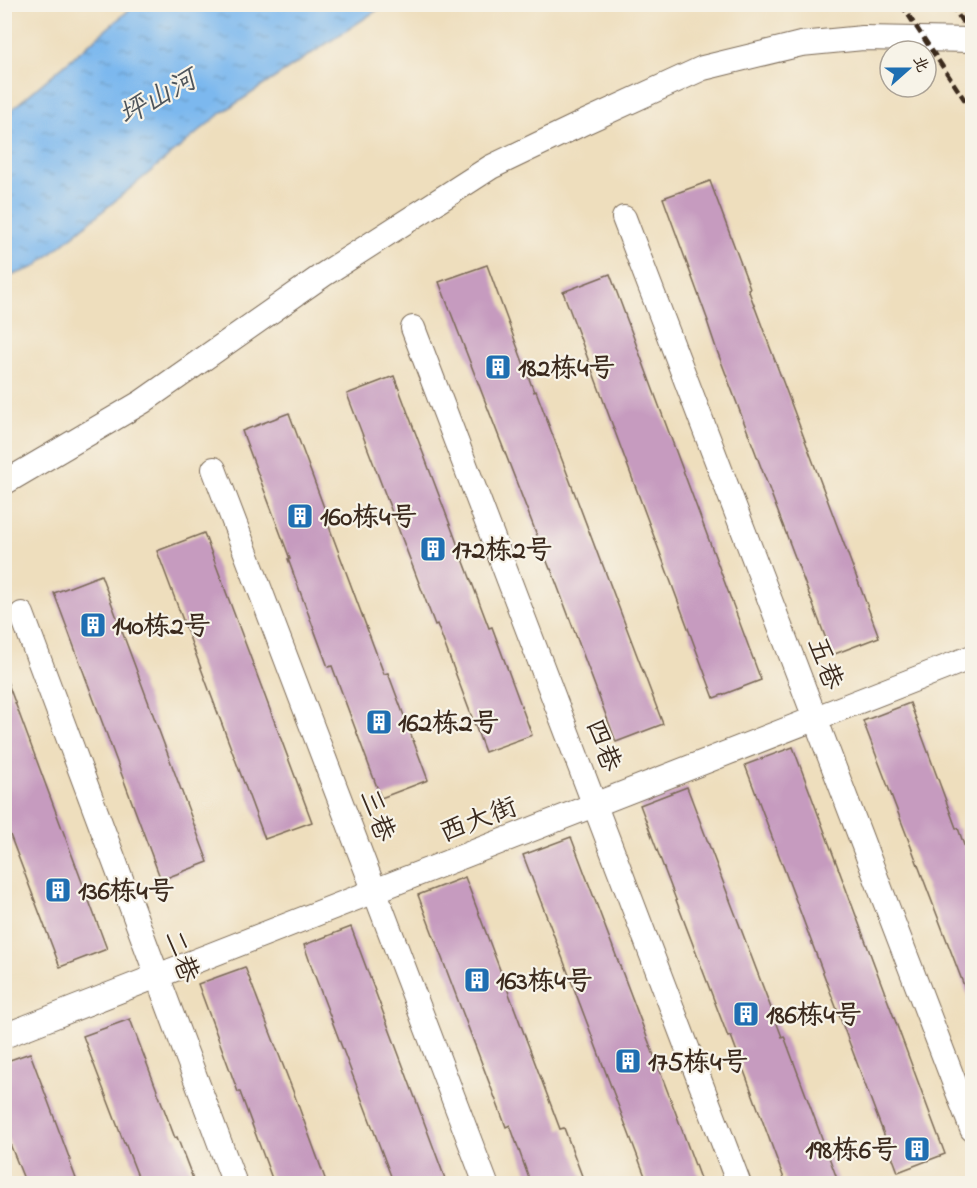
<svg xmlns="http://www.w3.org/2000/svg" width="977" height="1188" font-family="'Indie Flower','LXGW WenKai TC',sans-serif">
	<style>
		.water { fill: url(#water-ripples); stroke: #5b7186; stroke-width: 1.5 }
		.building { fill: #c69bbf }
		.lines { fill: none; stroke-linecap: round; stroke-linejoin: round }
		.street-casing { stroke: #7a6956; stroke-width: 26 }
		.street { stroke: #fff; stroke-width: 24 }
		.rail { stroke: #3b2a1e; stroke-width: 4.5; stroke-dasharray: 9 4.5; stroke-linecap: butt }
		.labels { text-anchor: middle; stroke-width: 4.5; stroke-linejoin: round; paint-order: stroke }
		.poi-label { font-size: 27px; font-weight: bold; fill: #3b2a1e; stroke: #f7f3e8; text-anchor: start }
		.street-label { font-size: 27px; fill: #3b2a1e; stroke: #f7f3e8 }
		.water-label { font-size: 28px; font-style: italic; fill: #4e555c; stroke: #f7f3e8 }
	</style>
	<defs>
		<pattern id="water-ripples" width="26" height="14" patternUnits="userSpaceOnUse" patternTransform="scale(1.5)"><rect width="26" height="14" fill="#7bb8ee"/><path d="M2 4q2-2 4 0t4 0M15 11q2-2 4 0t4 0" fill="none" stroke="#6696c0"/></pattern>
	</defs>
	<rect width="100%" height="100%" fill="#f7f3e8"/>
	<filter id="ink" filterUnits="userSpaceOnUse"><feTurbulence type="fractalNoise" baseFrequency=".0167" numOctaves="2"/><feDisplacementMap in="SourceGraphic" scale="12" xChannelSelector="R" yChannelSelector="G"/><feConvolveMatrix kernelMatrix="1 2 1 2 8 2 1 2 1" color-interpolation-filters="sRGB"/></filter>
	<filter id="wash" filterUnits="userSpaceOnUse"><feTurbulence type="fractalNoise" baseFrequency=".008" numOctaves="4" result="noise"/><feDisplacementMap in="SourceGraphic" scale="24" xChannelSelector="R" yChannelSelector="G"/><feGaussianBlur stdDeviation="1.35" result="paint"/><feColorMatrix in="noise" values="0 0 0 0 0 0 0 0 0 0 0 0 0 0 0 0 0 1.4 0 .05"/><feComposite in="paint" operator="in"/></filter>
	<g filter="url(#wash)">
		<rect width="100%" height="100%" fill="#eedebd"/>
		<polygon class="water" points="135,5 385,5 220,114 35,267 5,278 5,115"/>
		<g id="blocks">
			<g class="building">
				<polygon points="710,181 750,288 748,289 774,358 879,637 832,655 716,348 707,321 708,321 663,198"/>
				<polygon points="487,265 534,392 536,391 601,563 602,563 663,724 616,742 551,569 550,569 439,282"/>
				<polygon points="610,274 761,680 714,698 563,292"/>
				<polygon points="394,376 489,628 492,627 532,735 485,752 437,624 435,625 347,394"/>
				<polygon points="289,413 329,521 327,521 384,674 388,673 428,780 381,798 332,666 328,667 288,559 290,559 242,431"/>
				<polygon points="204,533 312,822 265,839 157,551"/>
				<polygon points="101,575 208,862 161,880 54,593"/>
				<polygon points="7,681 107,949 60,967 4,819 4,682"/>
				<polygon points="910,703 956,828 958,828 972,868 972,1004 971,1004 863,721"/>
				<polygon points="793,747 945,1154 898,1172 745,765"/>
				<polygon points="687,787 782,1037 784,1036 839,1184 786,1184 731,1036 728,1037 640,805"/>
				<polygon points="571,837 675,1111 702,1184 648,1184 564,962 523,855"/>
				<polygon points="465,877 560,1129 564,1128 585,1184 531,1184 510,1125 506,1127 418,895"/>
				<polygon points="351,927 417,1103 447,1184 394,1184 313,971 304,945"/>
				<polygon points="245,967 293,1091 327,1184 274,1184 240,1092 238,1092 198,984"/>
				<polygon points="130,1019 175,1138 177,1137 195,1184 141,1184 125,1143 124,1143 83,1036"/>
				<polygon points="30,1053 70,1160 69,1160 78,1184 26,1184 4,1129 4,1062"/>
			</g>
		</g>
	</g>
	<g filter="url(#ink)">
		<use href="#blocks" fill-opacity="0" stroke="#7a6956" stroke-width="1.5"/>
		<g class="lines">
			<defs>
				<g id="street">
					<polyline points="624,218 972,1129"/>
					<polyline points="413,328 739,1184"/>
					<polyline points="214,469 486,1184"/>
					<polyline points="4,483 142,402 323,275 491,167 583,123 703,68 801,44 863,38 972,40"/>
					<polyline points="22,614 235,1184"/>
					<polyline points="4,1036 972,657"/>
				</g>
			</defs>
			<use href="#street" class="street-casing"/>
			<use href="#street" class="street"/>
			<g class="rail">
				<polyline points="901,4 972,111"/>
				<polyline points="951,4 972,37"/>
			</g>
		</g>
	</g>
	<defs>
		<symbol id="building-square" viewBox="-11 -11 22 22"><rect x="-9" y="-9" width="18" height="18" rx="4" fill="#1f6fb2" stroke="#f7f3e8"/><path d="M-4-6H4V6H1V3H-1V6H-4ZM-2.5-4.3h1.7v1.8h-1.7ZM.8-4.3h1.7v1.8H.8ZM-2.5-1h1.7V.8h-1.7ZM.8-1h1.7V.8H.8Z" fill="#fff"/></symbol>
	</defs>
	<g fill-rule="evenodd">
		<use href="#building-square" x="483" y="352" width="30" height="30"/>
		<use href="#building-square" x="285" y="501" width="30" height="30"/>
		<use href="#building-square" x="418" y="534" width="30" height="30"/>
		<use href="#building-square" x="78" y="610" width="30" height="30"/>
		<use href="#building-square" x="364" y="707" width="30" height="30"/>
		<use href="#building-square" x="43" y="875" width="30" height="30"/>
		<use href="#building-square" x="462" y="965" width="30" height="30"/>
		<use href="#building-square" x="731" y="999" width="30" height="30"/>
		<use href="#building-square" x="613" y="1046" width="30" height="30"/>
		<use href="#building-square" x="902" y="1134" width="30" height="30"/>
	</g>
	<g class="labels">
		<g class="poi-label">
			<text x="518" y="376">182栋4号</text>
			<text x="320" y="525">160栋4号</text>
			<text x="452" y="558">172栋2号</text>
			<text x="112" y="634">140栋2号</text>
			<text x="398" y="731">162栋2号</text>
			<text x="78" y="899">136栋4号</text>
			<text x="496" y="989">163栋4号</text>
			<text x="766" y="1023">186栋4号</text>
			<text x="648" y="1070">175栋4号</text>
			<text x="898" y="1158" text-anchor="end">198栋6号</text>
		</g>
		<g class="street-label">
			<text transform="translate(826 663) rotate(69)" y="9">五巷</text>
			<text transform="translate(604 745) rotate(69)" y="9">四巷</text>
			<text transform="translate(378 815) rotate(69)" y="9">三巷</text>
			<text transform="translate(478 819) rotate(-21)" y="9">西大街</text>
			<text transform="translate(182 956) rotate(69)" y="9">二巷</text>
		</g>
		<g class="water-label">
			<text transform="translate(157 96) rotate(-29)" y="10">坪山河</text>
		</g>
	</g>
	<rect width="977" height="1188" fill="none" stroke="#f7f3e8" stroke-width="24"/>
	<g transform="translate(908 69) rotate(69)"><circle r="28" fill="#f7f3e8" stroke="#aca397" stroke-width="1.5"/>
	<path d="M0-4.5L10 22L0 15L-10 22Z" fill="#1f6fb2"/>
	<text y="-9" font-size="16" font-weight="bold" text-anchor="middle" fill="#3b2a1e">北</text>
	</g>
</svg>
